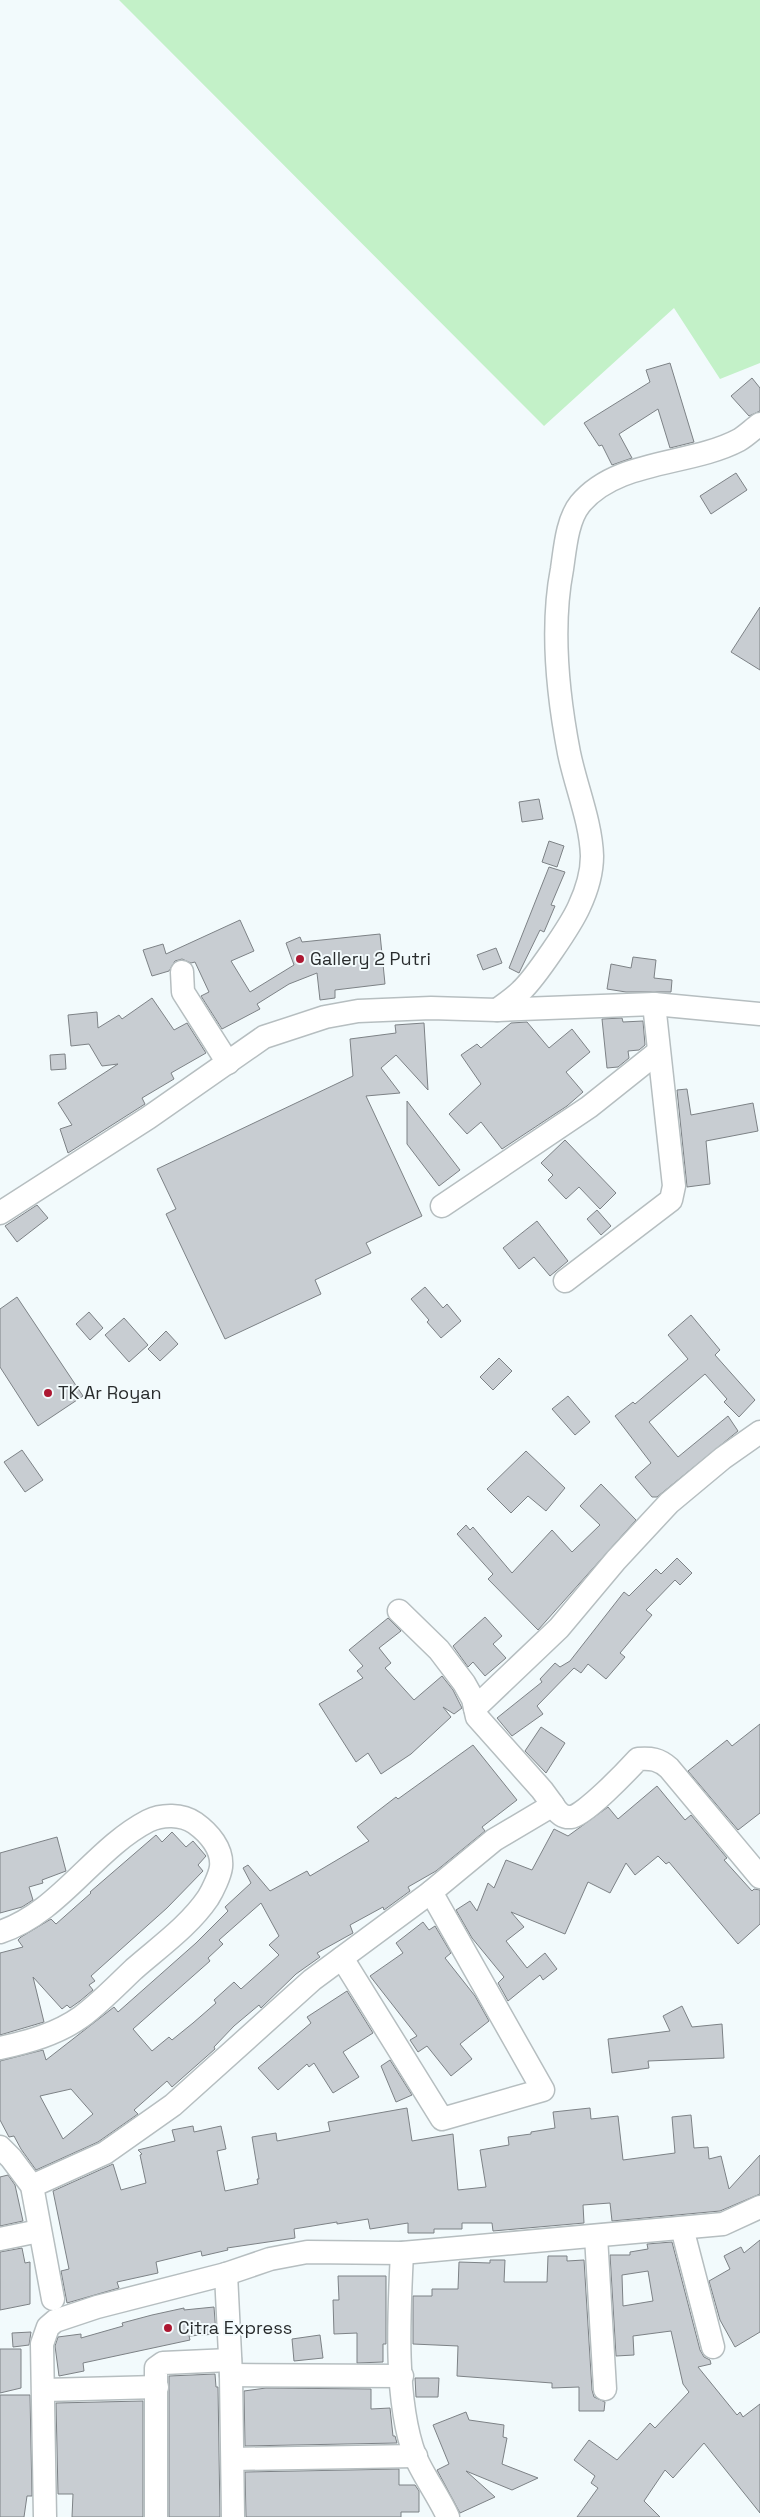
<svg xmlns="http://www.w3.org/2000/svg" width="760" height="2517" font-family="'Space Grotesk',sans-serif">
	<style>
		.green { fill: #c3f1c8 }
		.building { fill: #c8cdd2; stroke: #7d8286; fill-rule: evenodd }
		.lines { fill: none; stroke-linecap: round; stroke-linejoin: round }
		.minor-casing { stroke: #b6bec0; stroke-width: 25 }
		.minor { stroke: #fff; stroke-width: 22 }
		.poi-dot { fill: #ad1832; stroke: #f2fafc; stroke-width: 2 }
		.labels { text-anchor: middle; stroke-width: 4; stroke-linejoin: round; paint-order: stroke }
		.poi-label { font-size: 18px; fill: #292c2d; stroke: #f2fafc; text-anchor: start }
	</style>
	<rect width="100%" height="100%" fill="#f2fafc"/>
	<polygon class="green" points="119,0 760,0 760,363 720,379 674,308 544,426"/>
	<g class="building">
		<polygon points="670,363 694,442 670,448 658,409 619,434 632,458 612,465 602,445 599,446 584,423 650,382 646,370"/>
		<polygon points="752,378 760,388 760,411 749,416 731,396"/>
		<polygon points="736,473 747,490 711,514 700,496"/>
		<polygon points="760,607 760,670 731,652"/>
		<polygon points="539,799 543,819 522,822 519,802"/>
		<polygon points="549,841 564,846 557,867 542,862"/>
		<polygon points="549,867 565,872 551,905 555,906 544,932 540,930 519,973 509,968"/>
		<polygon points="240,920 254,951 231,961 250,992 294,965 286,943 300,937 302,942 380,934 385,984 335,990 335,998 320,1000 317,973 289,984 257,1004 260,1009 222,1029 201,996 209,992 195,962 191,963 182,959 175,961 169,971 152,976 143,950 163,944 166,954"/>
		<polygon points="496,948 502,963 483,970 477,955"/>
		<polygon points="633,957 656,960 654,978 672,980 671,992 626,992 607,989 611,964 631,968"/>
		<polygon points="152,998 174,1030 187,1023 206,1053 171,1073 174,1079 142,1098 145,1104 68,1153 60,1129 72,1125 58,1103 118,1064 102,1066 89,1044 71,1046 68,1015 97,1012 98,1028 119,1015 122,1019"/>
		<polygon points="622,1018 623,1022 643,1021 645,1045 639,1050 628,1051 629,1058 618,1067 607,1068 602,1019"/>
		<polygon points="527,1022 549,1048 572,1029 590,1052 566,1072 583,1092 567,1106 502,1149 481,1122 467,1134 449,1114 481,1084 461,1055 477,1044 481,1048 511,1023"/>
		<polygon points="424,1023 428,1090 396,1055 381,1068 400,1093 366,1096 422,1216 366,1243 371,1253 315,1280 321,1294 225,1339 166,1214 176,1209 157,1169 353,1076 350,1039 396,1033 395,1025"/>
		<polygon points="65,1054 66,1069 51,1070 50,1055"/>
		<polygon points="687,1089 691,1115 753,1103 758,1131 706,1141 710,1184 687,1187 677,1090"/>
		<polygon points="407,1101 460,1170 439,1186 407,1144"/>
		<polygon points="565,1140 616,1193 600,1209 579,1187 566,1199 548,1180 553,1175 541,1163"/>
		<polygon points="37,1205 48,1218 17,1242 5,1226"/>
		<polygon points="597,1210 611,1226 601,1235 587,1219"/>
		<polygon points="537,1221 568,1261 550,1276 534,1257 519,1269 503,1248"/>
		<polygon points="425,1287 443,1308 447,1304 461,1321 441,1338 427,1322 429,1320 411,1299"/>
		<polygon points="17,1297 83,1396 38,1426 0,1367 0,1309"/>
		<polygon points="89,1312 103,1328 90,1340 76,1324"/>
		<polygon points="691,1315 720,1350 715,1355 755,1400 739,1417 724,1402 727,1399 705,1374 649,1422 678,1457 728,1416 738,1431 657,1497 652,1497 635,1477 651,1463 615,1416 633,1402 635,1404 688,1359 668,1335"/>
		<polygon points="124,1318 148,1345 129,1362 105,1335"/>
		<polygon points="166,1331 178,1344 160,1361 148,1349"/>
		<polygon points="499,1358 512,1371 493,1390 480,1377"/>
		<polygon points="568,1396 590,1422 575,1435 552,1409"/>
		<polygon points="22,1450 43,1480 25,1492 4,1462"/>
		<polygon points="526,1451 565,1488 546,1511 528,1496 511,1513 487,1489"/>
		<polygon points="601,1484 636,1520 538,1630 488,1579 493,1574 457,1534 466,1525 470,1530 473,1527 512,1573 552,1530 572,1552 600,1525 580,1506"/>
		<polygon points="677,1558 692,1573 680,1585 675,1580 646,1610 652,1615 620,1653 625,1657 606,1679 588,1664 581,1673 574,1668 537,1706 543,1714 512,1736 497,1718 542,1682 540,1679 555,1663 560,1667 570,1661 624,1592 629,1596 656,1569 661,1574"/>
		<polygon points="485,1617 502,1636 493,1644 506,1658 485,1676 473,1662 468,1667 453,1646"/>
		<polygon points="388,1618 401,1631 379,1648 391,1663 385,1668 414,1700 442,1676 453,1690 462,1708 454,1714 443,1707 451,1717 411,1754 381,1774 368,1753 356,1762 319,1704 363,1678 357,1671 363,1666 349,1650"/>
		<polygon points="760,1724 760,1813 738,1830 688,1771 727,1740 732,1746"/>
		<polygon points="541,1727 565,1743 546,1773 525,1751"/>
		<path d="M473,1745L517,1800L482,1827L485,1831L436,1871L408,1887L410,1891L384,1910L383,1907L350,1925L353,1933L317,1953L320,1957L296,1974L261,2008L259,2005L234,2026L214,2047L215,2049L172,2087L167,2081L134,2110L138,2114L98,2142L36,2170L21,2149L14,2136L9,2137L0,2120V2061L43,2050L46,2060L114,2007L118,2012L196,1943L228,1911L225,1907L251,1883L243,1868L248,1865L270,1891L307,1871L310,1876L369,1841L357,1827L396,1797L398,1799ZM261,1903L279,1936L269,1945L279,1955L241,1989L234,1982L214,2000L216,2003L193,2023L172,2040L169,2037L152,2051L133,2029L210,1961L208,1958L223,1944L219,1940ZM71,2089L93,2114L63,2139L40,2096Z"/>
		<polygon points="657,1786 685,1820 691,1815 727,1858 724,1860 752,1891 754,1889 760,1890 760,1924 738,1944 669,1862 666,1864 658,1856 635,1875 626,1863 610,1893 588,1882 565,1934 511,1912 524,1927 506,1941 527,1968 545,1953 557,1969 543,1980 540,1975 508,2001 498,1983 504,1977 472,1938 456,1910 470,1901 477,1911 488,1883 494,1888 506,1860 532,1870 554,1829 568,1836 608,1807 618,1819"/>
		<polygon points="172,1832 186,1847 193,1841 206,1856 198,1865 203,1871 167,1908 91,1976 95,1981 89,1985 93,1990 80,2001 70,2008 67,2005 62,2009 33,1977 44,2022 0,2035 0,1953 23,1947 18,1940 21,1937 51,1919 56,1924 91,1893 90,1892 156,1835 162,1842"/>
		<polygon points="57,1837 66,1871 42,1880 43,1883 29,1887 33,1900 22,1907 0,1913 0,1853"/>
		<polygon points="423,1922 429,1930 435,1926 451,1953 445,1958 475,1996 489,2021 460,2044 472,2059 451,2076 427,2046 418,2052 410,2040 417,2036 370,1976 403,1953 396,1943"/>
		<polygon points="347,1991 373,2033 343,2052 359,2077 333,2093 314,2063 309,2067 307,2064 278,2090 258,2068 311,2023 307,2017"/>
		<polygon points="682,2006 692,2027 722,2024 724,2058 648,2061 649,2068 612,2073 608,2039 670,2031 663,2016"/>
		<polygon points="390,2060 412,2095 396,2102 381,2066"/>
		<polygon points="407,2108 412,2141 453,2134 458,2190 486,2187 480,2150 509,2145 508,2137 531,2134 531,2132 555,2128 553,2112 590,2108 591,2119 618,2116 623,2160 675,2153 672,2117 691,2115 694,2148 708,2147 709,2159 721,2156 729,2189 760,2155 760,2194 720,2211 612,2221 610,2203 583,2205 584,2223 493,2231 492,2223 462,2223 462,2229 434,2229 434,2233 408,2233 408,2223 370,2229 368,2219 337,2224 337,2222 294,2229 295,2238 227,2248 228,2250 202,2256 201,2251 156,2262 158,2273 117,2282 119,2288 67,2303 61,2271 69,2269 53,2191 113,2164 121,2190 146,2183 140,2155 142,2154 138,2150 175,2141 172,2130 193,2126 194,2132 221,2126 226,2149 217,2151 225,2191 258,2184 257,2179 259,2179 252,2137 276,2133 277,2141 330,2131 328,2122"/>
		<polygon points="8,2175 15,2185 23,2221 0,2226 0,2177"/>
		<polygon points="760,2240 760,2332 735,2347 720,2320 709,2281 730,2269 724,2256 741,2247 744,2253"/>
		<path d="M672,2242L700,2350L704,2357L710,2360L711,2364L698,2367L737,2415L740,2412L743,2417L760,2404V2513L704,2443L673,2478L665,2470L644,2501L660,2517H577L598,2488L591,2483L595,2476L574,2460L589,2440L617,2460L650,2423L655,2428L689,2392L683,2384L671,2331L633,2336L634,2355L616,2356L610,2255H630V2252L648,2249L647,2244ZM648,2271L653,2301L623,2306L622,2275Z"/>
		<polygon points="22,2248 25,2263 30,2262 30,2304 0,2310 0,2252"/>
		<polygon points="548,2256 567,2256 567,2261 584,2260 592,2390 594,2397 605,2402 604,2411 579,2411 579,2387 552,2388 552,2383 457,2376 458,2346 413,2344 413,2296 432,2296 432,2289 458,2289 459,2262 490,2263 490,2260 505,2260 504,2282 547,2282"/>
		<polygon points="338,2276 386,2276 386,2344 383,2344 383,2362 357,2363 357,2333 334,2334 333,2300 339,2300"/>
		<polygon points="214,2307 216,2334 189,2336 190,2340 83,2363 84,2371 59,2376 55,2346 58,2337 81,2334 81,2338 123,2326 122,2323 152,2315 184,2308 184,2310"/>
		<polygon points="31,2332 29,2345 13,2347 12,2333"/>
		<polygon points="320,2335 323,2358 294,2361 292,2339"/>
		<polygon points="0,2349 21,2349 21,2388 0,2393"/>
		<polygon points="215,2374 216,2387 218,2387 220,2517 169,2517 169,2376"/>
		<polygon points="415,2378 439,2378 438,2397 416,2397"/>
		<polygon points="266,2388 371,2389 371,2409 390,2408 393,2436 395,2436 397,2443 245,2446 244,2391"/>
		<polygon points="0,2395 30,2395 32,2496 27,2496 24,2517 0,2517"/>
		<polygon points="143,2401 143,2517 72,2517 73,2494 58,2494 56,2403"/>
		<polygon points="466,2412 469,2420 504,2425 503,2437 507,2438 502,2464 538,2478 512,2490 466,2471 495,2497 460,2513 437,2470 449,2464 433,2425"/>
		<polygon points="399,2469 399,2485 415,2485 419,2491 419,2512 401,2512 401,2517 246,2517 245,2472"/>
	</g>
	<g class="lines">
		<defs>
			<g id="minor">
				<polyline points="182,972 183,992 228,1063"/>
				<path d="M497,1010C505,1004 514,998 521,991C535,978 571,925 579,907C586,892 592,873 592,856C591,822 576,787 569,753C558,696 551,626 562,569C565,549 567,520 580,504C617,459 690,466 739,440C746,436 753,429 760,424"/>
				<polyline points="442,1206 589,1107 658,1052"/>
				<polyline points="0,1213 148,1118 264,1037 325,1017 358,1011 431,1008 497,1010 654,1004 760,1014"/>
				<polyline points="565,1281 671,1200 674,1186 654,1004"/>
				<polyline points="399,1611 439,1650 464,1683 473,1699 477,1717 542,1790 553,1805"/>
				<polyline points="475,1708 559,1628 616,1560 669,1503 723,1458 760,1432"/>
				<path d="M0,1932C59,1913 94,1849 148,1821C162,1814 182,1814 195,1823C209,1833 223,1849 221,1867C220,1875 213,1890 208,1898C189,1926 159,1947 134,1969C117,1985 100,2003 81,2017C57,2034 28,2042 0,2048"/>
				<polyline points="342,1958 442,2119 543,2090 431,1892"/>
				<polyline points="0,2147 11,2158 32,2186 53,2299"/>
				<path d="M32,2186L105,2153L173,2105L312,1980L431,1892L494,1840L553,1805C557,1812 562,1818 571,1817C584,1816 627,1771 638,1759C651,1758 659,1759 669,1768L760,1877"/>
				<polyline points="682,2228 713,2347"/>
				<polyline points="596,2236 605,2389"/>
				<polyline points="0,2239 39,2231"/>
				<path d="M402,2253C399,2312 394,2400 415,2456C423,2475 439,2497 448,2517"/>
				<polyline points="226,2274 231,2375 233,2517"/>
				<polyline points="231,2375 402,2376"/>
				<polyline points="45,2390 157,2387"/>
				<polyline points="233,2459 416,2456"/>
				<polyline points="45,2517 42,2344 48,2327 55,2321 97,2307 226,2274 270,2259 307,2252 402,2253 723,2224 760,2207"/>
				<polyline points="156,2517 156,2368 163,2363 230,2360"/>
			</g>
		</defs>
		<use href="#minor" class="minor-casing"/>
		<use href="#minor" class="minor"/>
	</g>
	<g class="poi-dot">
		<circle cx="300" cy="959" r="5"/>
		<circle cx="48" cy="1393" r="5"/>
		<circle cx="168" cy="2328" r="5"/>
	</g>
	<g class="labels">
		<g class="poi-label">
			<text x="310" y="965">Gallery 2 Putri</text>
			<text x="58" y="1399">TK Ar Royan</text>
			<text x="178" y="2334">Citra Express</text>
		</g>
	</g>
</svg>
